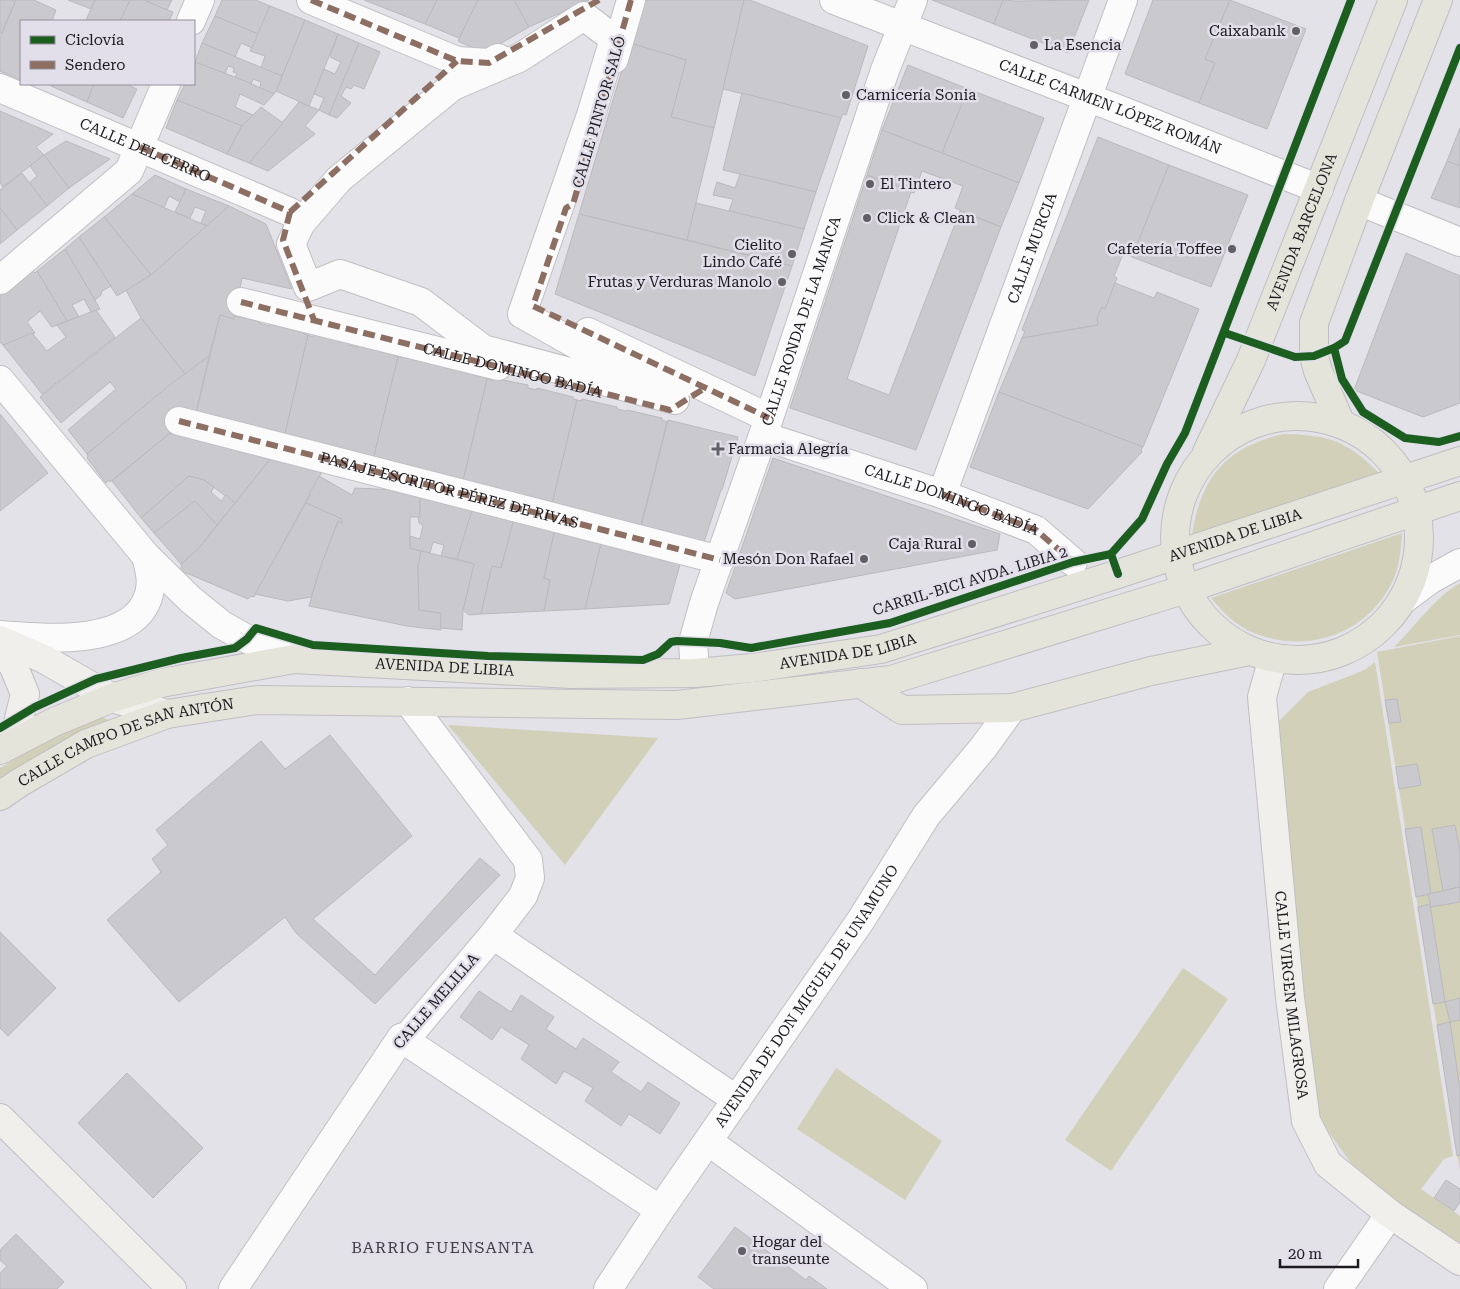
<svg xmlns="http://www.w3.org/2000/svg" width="1460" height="1289" font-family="'Roboto Serif',serif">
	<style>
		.green { fill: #d2d0b9 }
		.building { fill: #cac9ce; stroke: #bab9bd }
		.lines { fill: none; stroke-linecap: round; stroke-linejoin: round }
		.street-casing { stroke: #c0bfc3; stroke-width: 30 }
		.secondary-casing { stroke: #c0bfc3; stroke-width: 30 }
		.primary-casing { stroke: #bfbec2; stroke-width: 30 }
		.street { stroke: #fbfbfc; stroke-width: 28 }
		.secondary { stroke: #f0efeb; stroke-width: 28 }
		.primary { stroke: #e5e4da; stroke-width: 28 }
		.quiet { stroke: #8d6e63; stroke-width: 6; stroke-dasharray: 12 6; stroke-linecap: butt }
		.cycleway-casing { stroke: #e2dfeb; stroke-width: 11 }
		.cycleway { stroke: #1b5e20; stroke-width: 8 }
		.poi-dot { fill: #626065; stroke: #e2dfeb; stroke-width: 2 }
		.labels { text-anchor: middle; stroke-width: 5; stroke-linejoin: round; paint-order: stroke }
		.poi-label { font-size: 15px; fill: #1c1a1f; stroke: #e2dfeb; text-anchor: end }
		.street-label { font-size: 15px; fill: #1c1a1f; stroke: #e2dfeb }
		.neighbourhood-label { font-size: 16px; letter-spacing: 1px; fill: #403e47; stroke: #e2dfeb }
	</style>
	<rect width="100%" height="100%" fill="#e3e2e8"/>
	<g class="green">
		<path d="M1283,434C1328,435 1346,440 1379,473L1192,535C1201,477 1225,448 1283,434Z"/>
		<path d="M1402,533C1401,548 1400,564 1394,578C1370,633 1309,655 1254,633C1236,626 1223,612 1211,598Z"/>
		<path d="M1460,583V635L1394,647C1415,627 1434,598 1460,583Z"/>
		<polygon points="1460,636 1460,1171 1377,652"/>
		<polygon points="1375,662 1453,1156 1444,1159 1421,1189 1460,1216 1460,1243 1398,1202 1354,1167 1322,1123 1307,1071 1277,767 1279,721 1308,692 1352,675 1366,669"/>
		<path d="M101,717L112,721C74,738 34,754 0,779V768L37,746Z"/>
		<polygon points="448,725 658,738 565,865"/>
		<polygon points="1183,968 1228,999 1111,1171 1065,1140"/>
		<polygon points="836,1068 942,1141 905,1200 797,1129"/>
	</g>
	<g class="building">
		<polygon points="0,0 16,0 1,34 0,34"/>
		<polygon points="16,0 34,0 56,10 52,21 21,21 21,80 0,71 0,38"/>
		<polygon points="68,0 95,0 91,9"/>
		<polygon points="95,0 130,0 120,21 90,21 86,20"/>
		<polygon points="130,0 144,0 173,12 169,21 120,21"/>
		<polygon points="144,0 172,0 167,10"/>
		<polygon points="222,0 256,0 270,6 258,34 215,16"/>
		<polygon points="364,0 437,0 425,24"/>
		<polygon points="437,0 478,0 459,38 425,24"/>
		<polygon points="478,0 514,0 529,27 484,53 458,41"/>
		<polygon points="514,0 589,0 529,27"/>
		<polygon points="642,0 744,0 714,128 671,117 686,60 630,43"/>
		<polygon points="744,0 750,0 868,46 846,115 843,114 841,118 723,89"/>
		<polygon points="932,0 1003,0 994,24"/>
		<polygon points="1003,0 1017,1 1089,0 1068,53 994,24"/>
		<polygon points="1153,0 1230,0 1205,59 1215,63 1199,103 1125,74"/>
		<polygon points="1230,0 1306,29 1267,129 1199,103 1215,63 1205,59"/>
		<polygon points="270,6 305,20 282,76 261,68 265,56 250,51"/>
		<polygon points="215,16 258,34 252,48 241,43 235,57 202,43"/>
		<polygon points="305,20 338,34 309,106 276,91"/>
		<polygon points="338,34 359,43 329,115 319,110 324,98 314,94 324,69 335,74 341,62 330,57"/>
		<polygon points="202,43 282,76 276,91 274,94 260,88 261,82 253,79 251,84 235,78 237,73 233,72 234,68 228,66 225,74 195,62"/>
		<polygon points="359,43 380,52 364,89 354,85 351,89 346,87 341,96 351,103 337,118 329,115"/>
		<polygon points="630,43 686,60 671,117 714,128 687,240 579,214"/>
		<polygon points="195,62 245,81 274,94 264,105 240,94 235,107 253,115 242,126 177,100 185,84 194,84"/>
		<polygon points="908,65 968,89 942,153 882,130"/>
		<polygon points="52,84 94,84 87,102 51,86"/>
		<polygon points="94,84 126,84 137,89 123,118 87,102"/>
		<polygon points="968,89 1044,118 1019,183 942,153"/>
		<polygon points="742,93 841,118 816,192 723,170"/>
		<polygon points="177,100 242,126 227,154 166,128"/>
		<polygon points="299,102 319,110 305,126 315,134 268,171 249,163"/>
		<polygon points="261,107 283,123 249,163 227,154 242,126"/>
		<polygon points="0,111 53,134 36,147 44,155 3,187 0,183"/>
		<polygon points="1460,128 1460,166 1447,161"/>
		<polygon points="882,130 1019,183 1001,227 955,208 963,186 922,171 914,193 867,175"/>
		<polygon points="1098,137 1169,165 1132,257 1124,252 1114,276 1117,278 1105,309 1102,307 1097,318 1098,325 1022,338 1025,331 1022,330"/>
		<polygon points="66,141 110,159 69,188 44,155"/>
		<polygon points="44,155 69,188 47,206 29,183 37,176 30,166"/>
		<polygon points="1447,161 1460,166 1460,208 1431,198"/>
		<polygon points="1169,165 1248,195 1211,287 1132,257"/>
		<polygon points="22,173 47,206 17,230 0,208 0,190"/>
		<polygon points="740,174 816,192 804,229 729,211 733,199 713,195 717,182 735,188"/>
		<polygon points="155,175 186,189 180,202 169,196 164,208 132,194"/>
		<polygon points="867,175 911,192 847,379 889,395 960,211 1001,227 916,450 790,408"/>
		<polygon points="186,189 229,206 207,226 201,223 206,211 195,207 190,218 175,212"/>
		<polygon points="132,194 207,226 151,275 104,217"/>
		<polygon points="696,203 804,229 792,266 687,240"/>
		<polygon points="229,206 266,224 292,289 242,278 234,319 220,315 209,356 185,374 141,318 126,290 151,275"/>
		<polygon points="0,208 17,230 0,244"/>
		<polygon points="579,214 792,266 755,376 708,356 555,294"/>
		<polygon points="104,217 151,275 117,296 79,237"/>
		<polygon points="79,237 111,286 102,291 101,295 95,300 65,249"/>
		<polygon points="65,249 100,309 91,312 84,299 72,305 79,317 67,321 37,271"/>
		<polygon points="1406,253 1460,276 1460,403 1423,417 1354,390"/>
		<polygon points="31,269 35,273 37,271 67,321 52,327 40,311 27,322 35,333 3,345 0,342 0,294"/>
		<polygon points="1115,283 1154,298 1157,292 1199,309 1143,447 999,392 1022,338 1098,325 1097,318 1102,307 1105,309"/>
		<polygon points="96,310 115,337 42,394 3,345 32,333 47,351 66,337 57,325"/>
		<polygon points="220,315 234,319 234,316 260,321 259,323 269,326 270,324 304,333 304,334 308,335 284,438 195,417"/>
		<polygon points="141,318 185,374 87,454 68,430 116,389 110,382 61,423 40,397"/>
		<polygon points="314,334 349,342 348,345 359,347 359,345 394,354 394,356 398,357 373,460 284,438 308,335 313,337"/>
		<polygon points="209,356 195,417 175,415 170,433 110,482 109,480 106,483 87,458 88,456 87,454 167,387"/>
		<polygon points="404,356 447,368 448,367 483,375 483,377 487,379 463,481 373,460 398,357 403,358"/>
		<polygon points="493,378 528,385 528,388 537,390 537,388 573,397 573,399 577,400 552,504 463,481 487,379 493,380"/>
		<polygon points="999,392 1143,447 1141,449 1142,452 1088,509 970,467"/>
		<polygon points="582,399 617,407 617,409 626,411 627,410 662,418 662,420 667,422 641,525 636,523 636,526 602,517 602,515 552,504 577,400 582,401"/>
		<polygon points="0,414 48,473 0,511"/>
		<polygon points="668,420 738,437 734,454 733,453 722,490 721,490 704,542 641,527"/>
		<polygon points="170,433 270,459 235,503 204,480 189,476 141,518 112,481"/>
		<polygon points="276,452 324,468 254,597 251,596 248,599 179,570 182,566 181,564 199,548"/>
		<polygon points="773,458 1000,534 997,550 735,599 726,593"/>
		<polygon points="189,476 204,480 214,487 211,492 221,501 226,495 235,503 217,525 195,501 154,533 141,518"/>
		<polygon points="319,476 352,495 355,488 420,491 420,517 410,517 410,548 421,551 418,567 419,610 441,613 441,630 407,626 309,606 320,568 338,521 342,523 342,519 306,503 310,495 309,494"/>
		<polygon points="420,491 474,504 457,559 441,556 444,545 433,542 430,553 410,548 410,536 420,539 423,525 419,523 418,517 420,517"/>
		<polygon points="195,501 217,525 199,548 181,564 154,533"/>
		<polygon points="306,503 342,519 342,523 338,521 320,568 311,597 288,601 255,594"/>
		<polygon points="474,504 515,515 501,568 492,566 481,614 469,615 463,610 474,564 457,559"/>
		<polygon points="515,515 556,525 544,578 550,580 544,611 481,614 492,566 501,568"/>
		<polygon points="556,525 603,536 585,609 544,611 550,580 544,578"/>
		<polygon points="603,536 681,561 669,604 585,609"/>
		<polygon points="421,551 474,564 463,610 462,630 441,628 441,613 419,610 418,567"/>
		<polygon points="1397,699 1401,722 1389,723 1385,700"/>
		<polygon points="330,735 412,836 313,919 375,975 480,858 500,875 375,1004 296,933 285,917 179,1002 107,920 161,872 152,859 168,845 156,830 261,741 285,769"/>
		<polygon points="1417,764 1421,785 1399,789 1396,767"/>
		<polygon points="1455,825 1460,851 1460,887 1443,891 1432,829"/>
		<polygon points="1421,827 1431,894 1416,897 1405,829"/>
		<polygon points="1460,887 1460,902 1431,907 1428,894"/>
		<polygon points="1430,904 1445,1002 1433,1004 1418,907"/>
		<polygon points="0,932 56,988 8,1036 0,1028"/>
		<polygon points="479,991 511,1012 521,995 554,1017 546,1029 576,1049 583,1038 619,1062 611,1072 641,1092 648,1082 680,1103 660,1134 629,1114 621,1126 585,1101 593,1088 564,1071 556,1084 521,1059 529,1045 501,1027 492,1040 460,1017"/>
		<polygon points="1460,998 1460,1020 1450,1022 1445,1002"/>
		<polygon points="1450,1022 1460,1089 1460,1155 1457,1156 1437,1025"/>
		<polygon points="127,1073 203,1148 153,1198 78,1123"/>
		<polygon points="1446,1180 1460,1189 1460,1202 1454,1211 1434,1198"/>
		<polygon points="735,1227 806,1280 809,1276 827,1289 714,1289 698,1277"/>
		<polygon points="16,1234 64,1282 57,1289 0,1289 0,1273 7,1266 0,1260 0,1250"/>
	</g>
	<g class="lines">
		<defs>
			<g id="street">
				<polyline points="311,0 457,61 489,63 498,58"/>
				<path id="s1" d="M834,0L1123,111L1319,189"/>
				<polygon points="584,16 614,39 591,115 522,314 675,400 483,349 421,302 340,274 308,287 291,244 301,223 339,179 453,86 519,58"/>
				<polyline points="191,21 200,0"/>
				<polyline points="614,59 631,0"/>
				<path id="s2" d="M0,88L290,212"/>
				<polyline points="1359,201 1460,242"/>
				<polyline points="0,280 129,171 166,84"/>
				<polyline points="241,302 498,366"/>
				<polyline points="588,332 769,418"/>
				<polyline points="0,380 146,556 191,600 222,625 247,639 294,659"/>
				<path id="s3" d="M179,421L720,560"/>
				<path id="s4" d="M763,436L942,494L1036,530L1073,562"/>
				<path id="s5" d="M942,494L1123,0"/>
				<polyline points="1404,599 1431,579 1460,563"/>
				<path d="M0,635C42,638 135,648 149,594C153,581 149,568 146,556"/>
				<path id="s6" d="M695,673L693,642L704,603L769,418L885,70L913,0"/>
				<polyline points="408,701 528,860 530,878 523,896 493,935"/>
				<polyline points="401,1038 660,1210"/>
				<polyline points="709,1142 913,1289"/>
				<polyline points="233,1289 401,1038 409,1035 493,935 737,1100"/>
				<path id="s7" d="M608,1289L660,1210L861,920L926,816L983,748L1012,708"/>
				<polyline points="1338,1289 1390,1214"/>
			</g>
			<g id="secondary">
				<polyline points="0,640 44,659 112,698 167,714"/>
				<polyline points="0,650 13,665 25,694 17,727 0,749"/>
				<path id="s8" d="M1273,658L1262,697L1290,998L1306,1121L1328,1164L1390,1214L1460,1261"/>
				<polyline points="0,1118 172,1289"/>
			</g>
			<g id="primary">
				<circle cx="1297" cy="538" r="122"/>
				<polyline points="1341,424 1318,371 1314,356 1314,323 1359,201 1438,0"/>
				<path id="s9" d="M1207,452L1251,360L1393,0"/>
				<polyline points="860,683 902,710 1012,708 1151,671 1249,651"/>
				<path id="s10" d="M0,750L54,722L112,698L161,683L294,659L571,674L695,673L752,668L881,649L1118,574L1460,461"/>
				<path id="s11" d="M0,796L19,783L86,744L167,714L257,700L677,705L891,680L1186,589L1460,496"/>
			</g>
		</defs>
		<use href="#street" class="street-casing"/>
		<use href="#secondary" class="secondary-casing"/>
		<use href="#primary" class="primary-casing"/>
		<use href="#street" class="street"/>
		<use href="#secondary" class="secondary"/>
		<use href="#primary" class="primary"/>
		<g class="quiet">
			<polyline points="311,0 457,61 489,63 599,0"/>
			<polyline points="631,0 573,204 566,208 533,306 769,418"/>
			<polyline points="140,147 290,212"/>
			<polyline points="290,212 457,61"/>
			<polyline points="290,212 283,240 314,320"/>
			<path id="s12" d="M241,302L670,410L705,388"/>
			<polyline points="179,421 720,560"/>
			<polyline points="942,494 1036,530 1073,562"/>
		</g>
		<defs>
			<g id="cycleway">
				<polyline points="1460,48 1345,341 1334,348 1342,379 1363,412 1405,438 1439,442 1460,436"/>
				<polyline points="1225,333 1295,357 1314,356 1334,348"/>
				<polyline points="1118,574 1111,554 1142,519 1167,464 1185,433 1351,0"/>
				<polyline points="0,728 35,707 96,679 181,658 235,648 247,639 256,628 313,645 488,656 643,660 658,654 671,642 677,641 720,643 751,648 890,623 1073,562 1111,554"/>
			</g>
		</defs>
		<use href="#cycleway" class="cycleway-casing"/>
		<use href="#cycleway" class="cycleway"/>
	</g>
	<g class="poi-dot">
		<circle cx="1296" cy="31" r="5"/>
		<circle cx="1034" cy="45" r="5"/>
		<circle cx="846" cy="95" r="5"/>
		<circle cx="870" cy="184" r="5"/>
		<circle cx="867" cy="218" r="5"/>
		<circle cx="1232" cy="249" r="5"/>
		<circle cx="792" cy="254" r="5"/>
		<circle cx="782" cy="282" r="5"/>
		<path d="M715.5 441.5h5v5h5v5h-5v5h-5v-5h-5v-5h5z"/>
		<circle cx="972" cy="544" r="5"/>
		<circle cx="864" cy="559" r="5"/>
		<circle cx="742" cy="1251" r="5"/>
	</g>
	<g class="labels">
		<g class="poi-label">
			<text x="1286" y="36">Caixabank</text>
			<text x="1044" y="50" text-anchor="start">La Esencia</text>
			<text x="856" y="100" text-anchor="start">Carnicería Sonia</text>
			<text x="880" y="189" text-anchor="start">El Tintero</text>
			<text x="877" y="223" text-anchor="start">Click &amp; Clean</text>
			<text x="782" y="250">Cielito<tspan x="782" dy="17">Lindo Café</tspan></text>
			<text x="1222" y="254">Cafetería Toffee</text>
			<text x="772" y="287">Frutas y Verduras Manolo</text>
			<text x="728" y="454" text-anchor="start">Farmacia Alegría</text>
			<text x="962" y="549">Caja Rural</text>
			<text x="854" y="564">Mesón Don Rafael</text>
			<text x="752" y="1247" text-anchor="start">Hogar del<tspan x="752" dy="17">transeunte</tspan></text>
		</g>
		<g class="street-label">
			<text dy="5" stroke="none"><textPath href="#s1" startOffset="296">CALLE CARMEN LÓPEZ ROMÁN</textPath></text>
			<text transform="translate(599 112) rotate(-74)" y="5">CALLE PINTOR SALÓ</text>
			<text dy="5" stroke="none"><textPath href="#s2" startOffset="158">CALLE DEL CERRO</textPath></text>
			<text dy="5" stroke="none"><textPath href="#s9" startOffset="240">AVENIDA BARCELONA</textPath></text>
			<text dy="5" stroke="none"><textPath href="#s5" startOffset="262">CALLE MURCIA</textPath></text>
			<text dy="5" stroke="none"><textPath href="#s6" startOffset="370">CALLE RONDA DE LA MANCA</textPath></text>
			<text dy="5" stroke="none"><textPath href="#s12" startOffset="280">CALLE DOMINGO BADÍA</textPath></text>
			<text dy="5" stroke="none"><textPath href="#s3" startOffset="279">PASAJE ESCRITOR PÉREZ DE RIVAS</textPath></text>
			<text dy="5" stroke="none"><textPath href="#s4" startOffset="199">CALLE DOMINGO BADÍA</textPath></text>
			<text dy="5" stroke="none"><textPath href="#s10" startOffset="1271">AVENIDA DE LIBIA</textPath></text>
			<text transform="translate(970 581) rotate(-17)" y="5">CARRIL-BICI AVDA. LIBIA 2</text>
			<text dy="5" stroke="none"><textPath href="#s10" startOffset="866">AVENIDA DE LIBIA</textPath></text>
			<text dy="5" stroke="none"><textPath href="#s10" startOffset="461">AVENIDA DE LIBIA</textPath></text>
			<text dy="5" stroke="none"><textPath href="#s11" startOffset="139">CALLE CAMPO DE SAN ANTÓN</textPath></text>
			<text dy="5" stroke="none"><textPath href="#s8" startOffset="340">CALLE VIRGEN MILAGROSA</textPath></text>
			<text dy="5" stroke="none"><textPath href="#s7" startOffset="354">AVENIDA DE DON MIGUEL DE UNAMUNO</textPath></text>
			<text transform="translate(436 1001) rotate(-49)" y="5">CALLE MELILLA</text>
		</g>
		<g class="neighbourhood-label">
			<text x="443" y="1253">BARRIO FUENSANTA</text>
		</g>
	</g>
	<rect x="20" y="20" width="175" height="65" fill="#e2dfeb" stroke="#939099"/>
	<rect x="30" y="36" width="25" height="8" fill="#1b5e20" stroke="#939099"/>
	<text x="65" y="45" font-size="15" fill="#1c1a1f">Ciclovía</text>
	<rect x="30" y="61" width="25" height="8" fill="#8d6e63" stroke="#939099"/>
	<text x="65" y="70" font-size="15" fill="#1c1a1f">Sendero</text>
	<path d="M1280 1259v8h78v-8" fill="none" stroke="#1c1a1f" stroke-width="2.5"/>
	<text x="1288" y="1259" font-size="15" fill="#1c1a1f" stroke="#e2dfeb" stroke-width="4" paint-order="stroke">20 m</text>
</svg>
